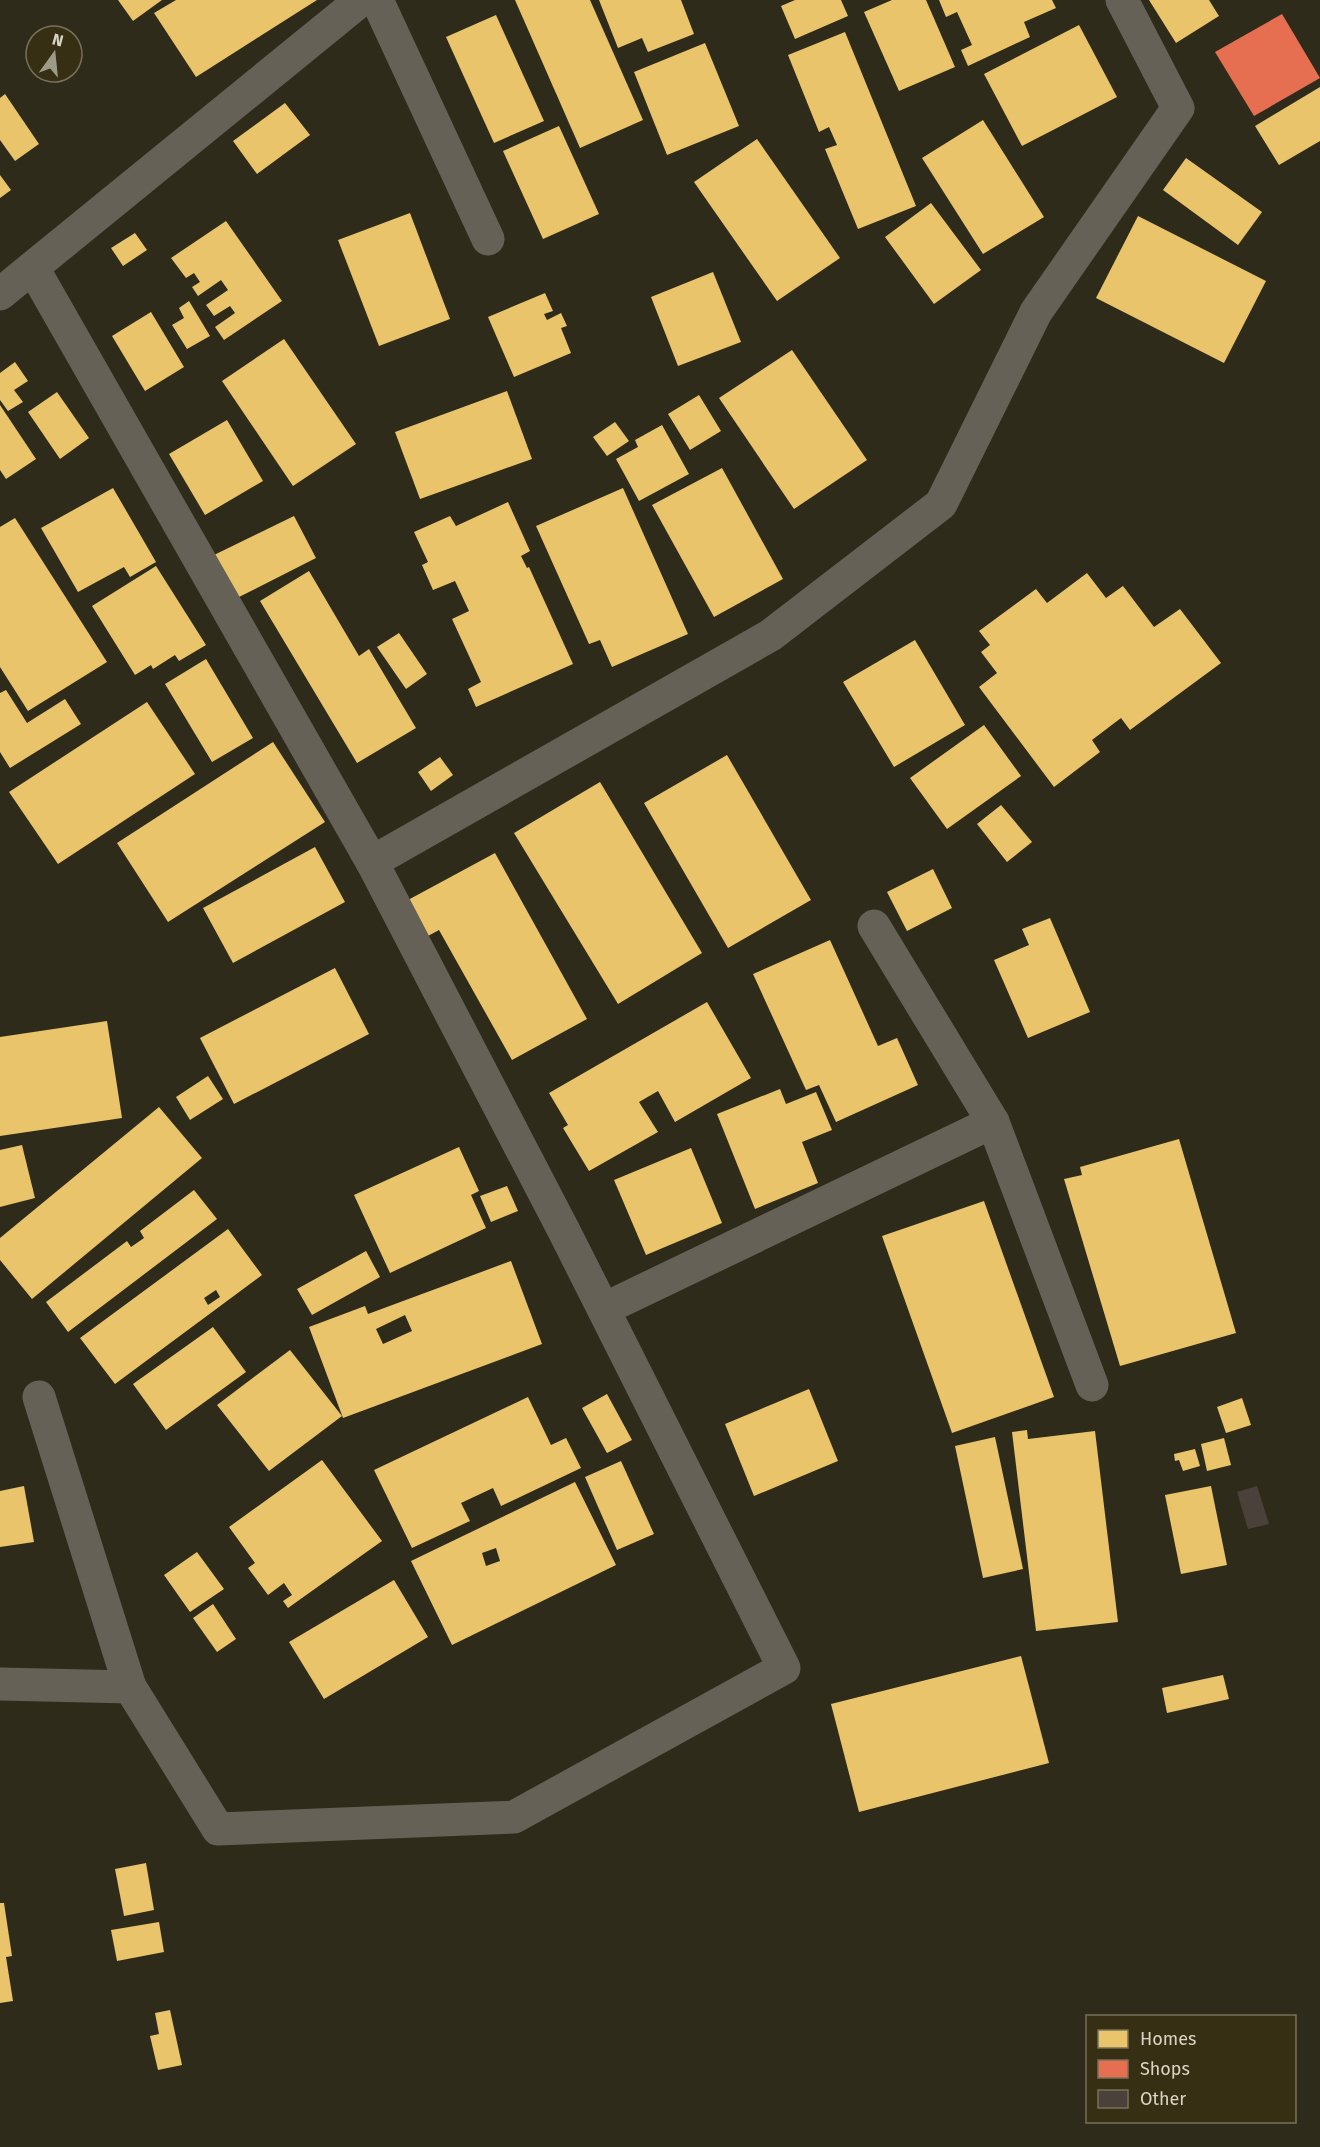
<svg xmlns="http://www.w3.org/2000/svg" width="1320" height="2147" font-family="'Fira Sans',sans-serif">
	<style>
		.homes { fill: #e9c46a; fill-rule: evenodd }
		.shops { fill: #e76f51 }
		.building { fill: #4a423a }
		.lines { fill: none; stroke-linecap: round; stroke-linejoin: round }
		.minor { stroke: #656156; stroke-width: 33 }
	</style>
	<rect width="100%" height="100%" fill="#2f2b1b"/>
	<g class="homes">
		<polygon points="118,0 162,0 133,21"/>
		<polygon points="176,0 317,0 196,77 154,13"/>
		<polygon points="515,0 590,0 643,120 580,148"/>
		<polygon points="599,0 681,0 694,34 648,52 642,38 618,48"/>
		<polygon points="795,0 841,0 848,16 795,39 781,6"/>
		<polygon points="892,0 926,0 955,67 899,91 864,12"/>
		<polygon points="939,0 1052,0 1056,8 1024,22 1030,37 968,66 961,50 972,45 957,12 946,17"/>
		<polygon points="1149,0 1209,0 1219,16 1176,43"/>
		<polygon points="496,15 544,121 494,143 446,37"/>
		<polygon points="1079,25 1117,97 1022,146 984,74"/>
		<polygon points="845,32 916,206 858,229 825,149 837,145 829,127 819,132 788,55"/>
		<polygon points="705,43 739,126 667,155 634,72"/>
		<polygon points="1320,87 1320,141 1279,165 1255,126"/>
		<polygon points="5,94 39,144 15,161 0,140 0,98"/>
		<polygon points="285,103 310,135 257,174 233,141"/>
		<polygon points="983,120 1044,217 983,254 922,158"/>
		<polygon points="559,126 599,214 543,239 503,151"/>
		<polygon points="757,139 840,258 777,301 694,182"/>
		<polygon points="1186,158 1262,212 1238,245 1163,190"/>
		<polygon points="0,175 11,190 0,198"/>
		<polygon points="931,203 981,270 934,304 885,237"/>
		<polygon points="410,213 450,319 379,346 338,240"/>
		<polygon points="1138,216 1266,281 1224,363 1096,298"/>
		<polygon points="226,221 282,301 224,340 215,327 235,313 230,306 214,316 206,305 228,290 221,280 198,296 192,287 200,282 194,273 186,278 171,258"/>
		<polygon points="135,233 147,250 123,266 111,248"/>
		<polygon points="713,272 741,342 678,366 651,297"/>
		<polygon points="545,293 553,311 544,314 547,320 561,313 567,326 561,328 571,353 514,377 488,317"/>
		<polygon points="189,301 210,336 187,349 172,325 184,318 179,308"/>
		<polygon points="151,312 184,367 145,391 112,336"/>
		<polygon points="284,339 356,444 293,486 222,381"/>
		<polygon points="792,350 867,460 794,509 719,398"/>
		<polygon points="15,362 28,381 14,390 23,402 8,411 0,400 0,373"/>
		<polygon points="507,391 532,459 420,499 395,432"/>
		<polygon points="57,392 89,438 60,459 28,412"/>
		<polygon points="699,395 721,431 690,450 668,414"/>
		<polygon points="0,405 36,459 6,479 0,470"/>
		<polygon points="227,420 263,481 205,515 169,454"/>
		<polygon points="615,422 629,441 607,456 593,437"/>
		<polygon points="662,425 689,474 639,501 616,459 638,447 635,440"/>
		<polygon points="722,468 783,579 714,617 652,505"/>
		<polygon points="113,488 156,562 130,577 124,567 78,592 41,528"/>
		<polygon points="623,488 688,634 612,667 600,640 589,644 536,526"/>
		<polygon points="508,502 530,551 521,556 527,568 529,567 573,664 476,707 468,689 481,682 452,619 469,611 455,581 433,590 422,565 428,562 414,532 450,516 456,526"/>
		<polygon points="294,516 316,558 237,598 214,555"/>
		<polygon points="15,518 107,662 28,711 0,667 0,527"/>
		<polygon points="156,566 206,645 179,661 175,655 153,669 151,665 135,675 92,606"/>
		<polygon points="309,571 359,656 369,649 416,728 357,763 260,601"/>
		<polygon points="1087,573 1106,598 1123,586 1154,627 1180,609 1221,663 1130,730 1121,718 1092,740 1100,752 1054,787 979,687 997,673 981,652 990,645 979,631 1036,589 1047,603"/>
		<polygon points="399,633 427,674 406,689 377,647"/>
		<polygon points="915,640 965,725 894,767 843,682"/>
		<polygon points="206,659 253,738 212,762 165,684"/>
		<polygon points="6,690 27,723 65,699 81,724 10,768 0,752 0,693"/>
		<polygon points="147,702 195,774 58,864 9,792"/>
		<polygon points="984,725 1021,776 947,829 910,778"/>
		<polygon points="273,742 325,822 168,922 117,843"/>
		<polygon points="727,755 811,900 728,948 644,803"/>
		<polygon points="440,757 453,775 431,791 418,772"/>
		<polygon points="600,782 702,953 618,1004 514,833"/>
		<polygon points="1001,805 1032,842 1007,862 977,824"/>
		<polygon points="315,847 345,902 233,963 203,908"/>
		<polygon points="495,853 587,1019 512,1060 439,930 428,936 408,900"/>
		<polygon points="933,869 952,908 907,931 887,892"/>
		<polygon points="1050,918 1090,1012 1028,1038 994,960 1029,945 1022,929"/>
		<polygon points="830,940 878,1046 897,1038 918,1085 836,1122 819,1085 806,1090 753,974"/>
		<polygon points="335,968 369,1034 234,1104 200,1038"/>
		<polygon points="707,1002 751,1078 675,1122 658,1091 639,1102 658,1132 589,1171 563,1128 568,1125 549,1093"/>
		<polygon points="107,1021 122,1118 0,1136 0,1037"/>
		<polygon points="208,1076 223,1099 190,1120 176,1097"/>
		<polygon points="780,1089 786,1104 816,1092 832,1130 802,1142 818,1183 755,1209 717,1114"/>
		<polygon points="159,1107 202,1158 32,1299 0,1260 0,1238"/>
		<polygon points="1179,1139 1236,1333 1120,1366 1064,1179 1082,1175 1080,1167"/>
		<polygon points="22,1145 35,1198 0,1207 0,1150"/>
		<polygon points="459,1147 479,1191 471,1195 486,1228 390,1273 354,1195"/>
		<polygon points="691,1148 722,1223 646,1255 614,1180"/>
		<polygon points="507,1186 518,1211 491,1222 480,1196"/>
		<polygon points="194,1190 217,1219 68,1332 46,1302 127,1241 131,1247 144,1238 140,1231"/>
		<polygon points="984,1201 1054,1397 952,1433 882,1236"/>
		<path d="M228,1229L262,1275L115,1384L80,1338ZM216,1290L220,1297L208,1305L204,1298Z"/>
		<polygon points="366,1251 380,1277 312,1315 297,1289"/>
		<path d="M511,1261L542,1344L343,1418L309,1327L365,1306L368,1314ZM405,1315L412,1331L383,1344L376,1329Z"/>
		<polygon points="213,1327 246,1372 166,1430 133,1384"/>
		<polygon points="290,1350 342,1416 269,1471 217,1405"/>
		<polygon points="809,1389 838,1461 754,1496 725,1424"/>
		<polygon points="607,1394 632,1440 607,1453 582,1408"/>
		<polygon points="528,1397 551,1445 566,1438 581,1468 501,1506 493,1488 461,1503 470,1521 412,1548 374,1470"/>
		<polygon points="1242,1398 1251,1425 1226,1433 1217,1407"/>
		<polygon points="1027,1430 1028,1439 1095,1431 1118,1622 1036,1631 1012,1432"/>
		<polygon points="995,1437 1023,1569 983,1578 955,1446"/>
		<polygon points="1224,1438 1231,1465 1207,1471 1201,1444"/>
		<polygon points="1195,1449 1200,1466 1183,1471 1179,1460 1175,1461 1174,1454"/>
		<polygon points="322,1460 382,1541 288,1608 283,1601 292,1595 284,1583 268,1595 248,1568 255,1563 229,1527"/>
		<polygon points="621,1461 654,1534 617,1550 585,1477"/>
		<path d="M575,1482L616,1565L452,1645L411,1561ZM496,1548L500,1561L486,1566L482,1553Z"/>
		<polygon points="24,1486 34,1542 0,1547 0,1491"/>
		<polygon points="1211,1486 1227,1565 1181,1574 1165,1495"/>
		<polygon points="197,1552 224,1589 190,1612 164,1575"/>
		<polygon points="394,1580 428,1637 324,1699 289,1642"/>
		<polygon points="213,1604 236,1639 217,1652 193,1618"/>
		<polygon points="1021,1656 1049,1763 859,1812 831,1704"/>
		<polygon points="1223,1675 1229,1699 1167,1713 1162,1688"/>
		<polygon points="146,1863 154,1910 124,1916 115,1869"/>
		<polygon points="0,1903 4,1903 12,1956 6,1957 13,2001 0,2003"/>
		<polygon points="159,1922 164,1952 117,1961 111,1930"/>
		<polygon points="170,2010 182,2065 158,2070 150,2036 159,2034 155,2013"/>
	</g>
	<polygon class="shops" points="1282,14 1320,78 1254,116 1215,52"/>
	<polygon class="building" points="1257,1486 1269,1524 1248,1529 1237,1492"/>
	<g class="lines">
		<g class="minor">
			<polyline points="377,0 488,239"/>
			<polyline points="33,268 372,862 564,1231 784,1668 514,1817 218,1829 130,1687 39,1397"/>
			<polyline points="0,294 361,0"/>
			<polyline points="372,862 771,635 941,504 1036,312 1178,108 1122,0"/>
			<polyline points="874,926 993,1122"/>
			<polyline points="604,1309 993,1122 1092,1385"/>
			<polyline points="0,1684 130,1687"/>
		</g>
	</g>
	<rect x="1086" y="2015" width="210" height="108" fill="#372f13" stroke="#78715a" stroke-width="1.5"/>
	<rect x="1098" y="2030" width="30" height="18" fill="#e9c46a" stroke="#78715a" stroke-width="1.5"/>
	<text x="1140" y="2045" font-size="18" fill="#d9d5c4">Homes</text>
	<rect x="1098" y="2060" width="30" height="18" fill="#e76f51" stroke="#78715a" stroke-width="1.5"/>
	<text x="1140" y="2075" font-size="18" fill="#d9d5c4">Shops</text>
	<rect x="1098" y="2090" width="30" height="18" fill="#4a423a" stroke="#78715a" stroke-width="1.5"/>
	<text x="1140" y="2105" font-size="18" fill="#d9d5c4">Other</text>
	<g transform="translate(54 54) rotate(15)"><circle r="28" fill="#372f13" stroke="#78715a" stroke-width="1.5"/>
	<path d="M0-4.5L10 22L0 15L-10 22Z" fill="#9e9a89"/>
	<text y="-9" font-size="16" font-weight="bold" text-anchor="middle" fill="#d9d5c4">N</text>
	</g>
</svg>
